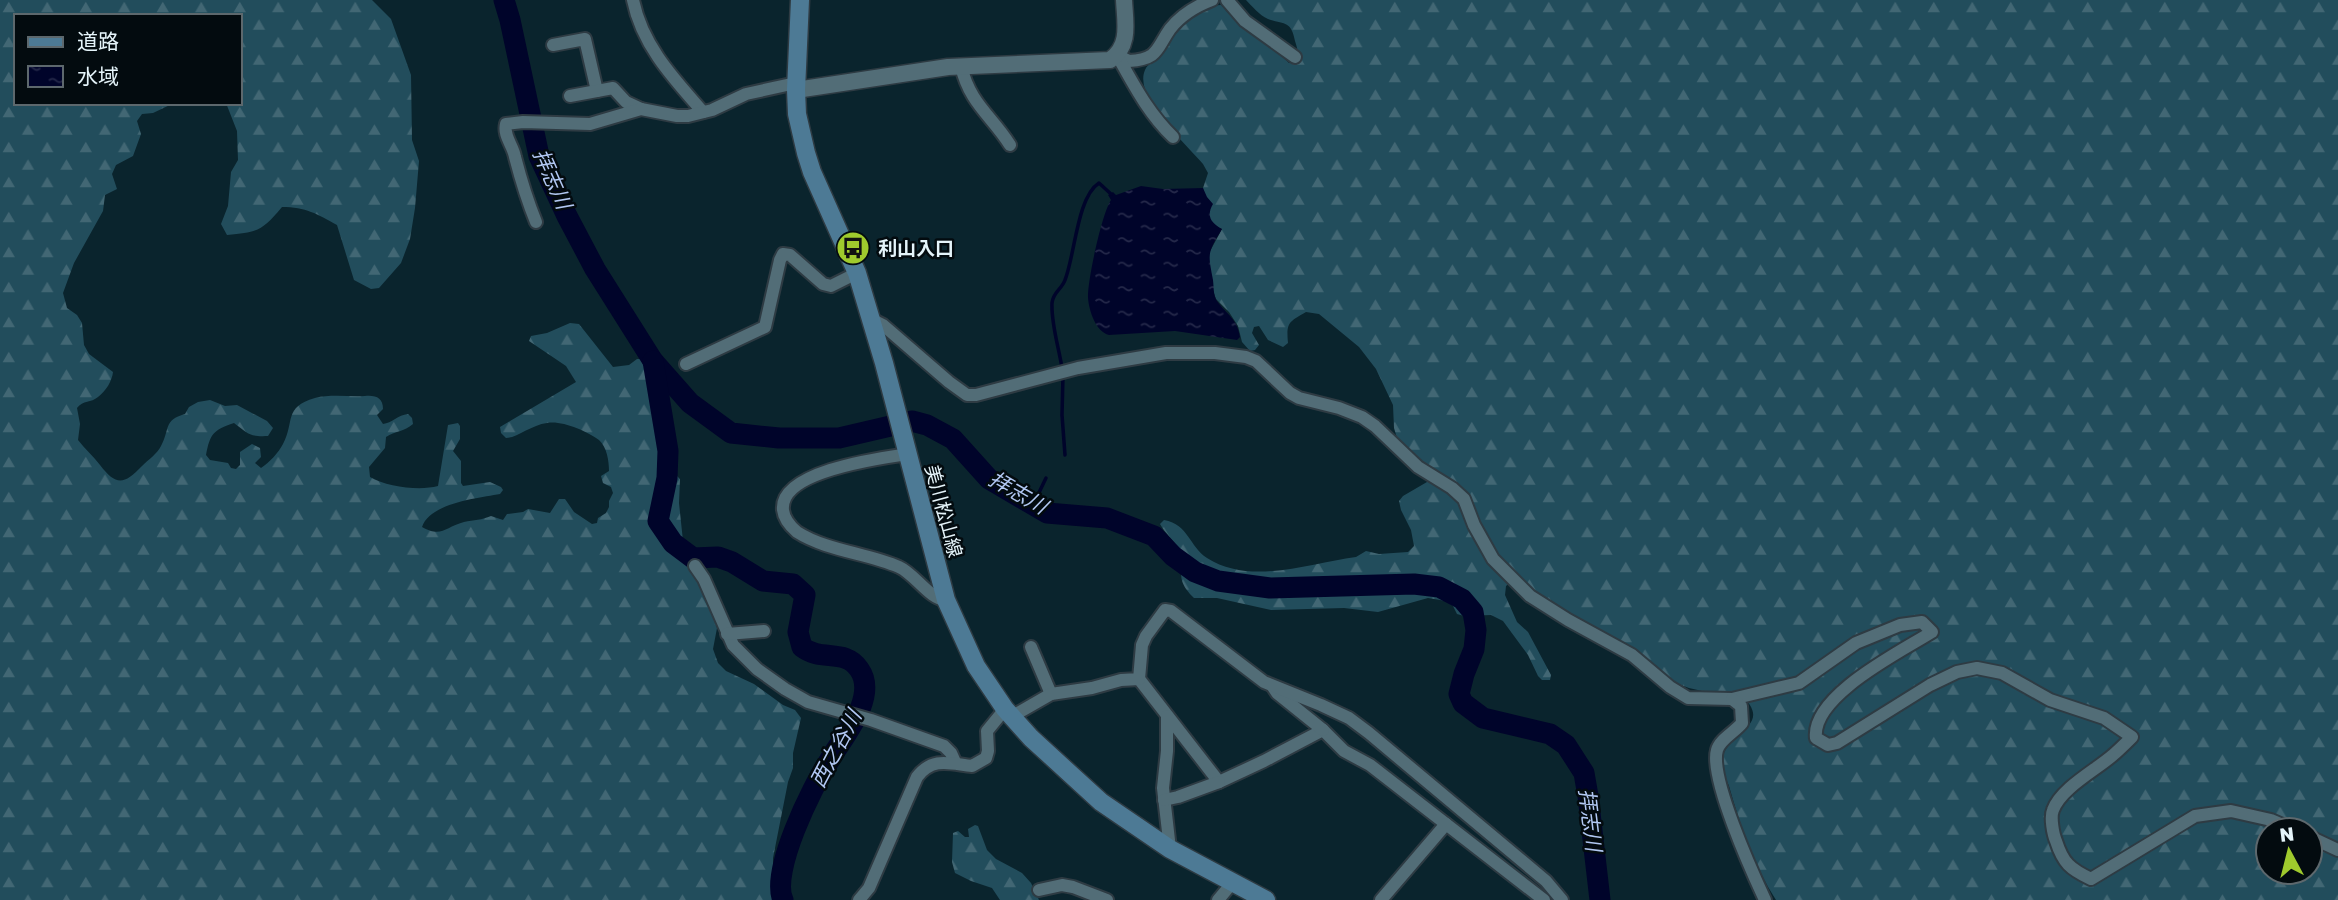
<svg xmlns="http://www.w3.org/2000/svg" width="2338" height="900" font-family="'Golos Text','Noto Sans JP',sans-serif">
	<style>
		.forest { fill: url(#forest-firs); fill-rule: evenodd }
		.water { fill: url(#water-ripples) }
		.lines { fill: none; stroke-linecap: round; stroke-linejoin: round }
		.stream { stroke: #00042a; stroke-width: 3.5 }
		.river { stroke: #00042a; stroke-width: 21 }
		.minor-casing { stroke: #2e3b43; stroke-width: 16 }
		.tertiary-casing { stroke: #2e3b43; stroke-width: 19 }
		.secondary-casing { stroke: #2e3b43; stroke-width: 21 }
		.minor { stroke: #526d77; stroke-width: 12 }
		.tertiary { stroke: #526d77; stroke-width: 16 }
		.secondary { stroke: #4d7a95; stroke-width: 18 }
		.labels { text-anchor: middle; stroke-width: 5; stroke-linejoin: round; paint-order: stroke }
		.poi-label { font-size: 19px; font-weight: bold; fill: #e5f4fa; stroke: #030b0f; text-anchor: start }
		.street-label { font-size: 19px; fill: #e5f4fa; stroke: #030b0f }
		.water-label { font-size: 21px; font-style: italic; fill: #b2c8f3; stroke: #030b0f }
	</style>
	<defs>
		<pattern id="forest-firs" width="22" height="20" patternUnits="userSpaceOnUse" patternTransform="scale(1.75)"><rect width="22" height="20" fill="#224d5c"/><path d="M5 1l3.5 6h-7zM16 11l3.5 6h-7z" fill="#426774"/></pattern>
		<pattern id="water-ripples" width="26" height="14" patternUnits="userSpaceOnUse" patternTransform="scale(1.75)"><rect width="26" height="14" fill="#00042a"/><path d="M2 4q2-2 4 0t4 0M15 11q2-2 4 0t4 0" fill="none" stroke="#25294a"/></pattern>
	</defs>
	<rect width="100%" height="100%" fill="#0a242d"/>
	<g class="forest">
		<path d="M0,0H372L391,19L411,75L412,140L419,161L415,208L410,239L401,263L379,288L371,289L354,280L337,225C317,214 306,207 282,207C262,231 258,232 227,235L221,224L228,206L231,172L238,160L237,131L226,103H240V16H16V103H174L153,113L142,114L137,121L141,134L133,156L116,165L112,174L117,189L105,195L103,211L74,263L63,293L67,308L77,315L82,323L84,345L89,354L113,372C112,381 106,391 98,397C91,403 83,400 77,408L80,424L78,440C85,449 93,456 100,465C116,486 124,485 142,466C148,460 158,453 161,446C170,430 163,420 185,414L189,407L198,402L210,400L225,406L237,405L267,421L273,428L268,436C248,437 248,433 234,423C213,430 210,434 206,455L210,460L228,463L231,468L236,469L240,465V452L252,444L260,448L261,457L255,463L261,468C269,463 279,452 283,444C295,422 283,407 315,398C331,394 349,397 365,396C376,395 383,398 383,409L377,415L383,424C392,423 398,415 408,414L412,418L413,424C404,432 395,431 386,437L385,448L369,467L370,477C387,487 420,491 438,486L448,425L458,423L460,426V439L453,451L461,461V483L463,486L490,482L501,487L503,490L500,494C478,498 430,503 422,527C442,538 445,527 464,522C474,520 482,520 491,516L503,520L507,514L523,512L528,509L550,513L559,499H565L574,512L592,524L597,523L598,518L606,513L609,507V501L613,493L611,487L603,483L601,476L609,471C609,461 607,447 599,440C587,431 561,420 547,423C531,425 517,438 506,438L501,433L500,427L576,382L566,366L529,341L531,336L547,333L570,323L579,324L613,367L629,365L637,359H643L648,363L665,451C665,467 671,469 680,479L679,503L683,541L688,562L707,598L717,628L713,649L718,663L726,671L754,684L783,705L795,710L801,718L793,753V768L788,782L773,858V900H0Z"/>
		<path d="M1246,0H2338V900H1776C1754,866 1740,825 1729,786C1726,778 1721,769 1722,760C1727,729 1778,727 1738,692L1711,693L1689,688L1667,680L1650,662L1621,642L1571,618L1532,592L1517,577L1506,586L1505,595L1517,622L1528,632L1551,675L1550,680H1542L1538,676L1528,655L1503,621L1491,615L1464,616L1457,614L1453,606L1446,601L1428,598L1378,612L1344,608L1271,610L1217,598H1194C1174,578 1185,574 1179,552C1176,541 1165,534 1160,524L1164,520C1189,525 1189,546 1207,558C1251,586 1309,563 1356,557L1366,551L1379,554L1408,552L1414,546L1411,530L1401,510L1399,501L1403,496L1427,482L1430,468L1397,438L1394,428L1393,405L1376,369L1359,347L1319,314L1306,312C1289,322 1286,322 1288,343L1283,347L1268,340L1259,326L1254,327L1252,333L1259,345L1255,350L1250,351L1242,342L1238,326L1229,312L1216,299L1213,290L1208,255L1222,229L1213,225L1209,219L1203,188L1208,173L1203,164C1186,143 1133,98 1145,70C1148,63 1156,60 1160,55C1165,49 1167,42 1172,36C1183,21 1202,6 1221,5L1239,25L1265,41L1289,63L1295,62C1299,52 1298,51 1295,41C1291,20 1285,25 1268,19C1259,15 1252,6 1246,0ZM2268,830H2310V872H2268Z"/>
		<polygon points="975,825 978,826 987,850 996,859 1022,873 1031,883 1039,900 1000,900 992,888 971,881 955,873 952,862 953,833 958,831 965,837 969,837 968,829"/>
	</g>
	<path class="water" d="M1141,186L1163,189L1203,188L1207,197L1213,204C1206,216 1211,223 1222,229C1207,254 1208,253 1213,280C1214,288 1213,294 1217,301C1227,315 1237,318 1240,337L1237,340L1175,331L1109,335C1096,332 1089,311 1088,298C1087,282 1102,213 1111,200L1108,195L1113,192L1116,195Z"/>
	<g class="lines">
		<g class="stream">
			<path d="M1062,368C1059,348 1051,324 1052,303C1053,292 1062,289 1065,280C1075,255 1077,197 1099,183L1111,194"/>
			<polyline points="1063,375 1062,415 1065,455"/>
			<polyline points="1033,505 1046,478"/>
		</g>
		<g class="river">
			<polyline points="504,0 510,20 539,156 567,216 595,269 653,361 690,403 731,433 779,438 839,438 912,421 927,425 953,439 989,479 1047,513 1107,518 1154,536 1173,556 1195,572 1218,581 1270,588 1414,584 1439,587 1462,599 1473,612 1476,630 1474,649 1464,674 1459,694 1463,703 1483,718 1550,734 1566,745 1584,773 1588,796 1600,900"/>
			<path d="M653,361L668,451L667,478L658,521L673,543L693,558L718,557L732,562L763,581L793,584L805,595L798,632L802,647C821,662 845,648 859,669C879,697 842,738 829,761C812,787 770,872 783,900"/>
		</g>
		<defs>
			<g id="minor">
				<path d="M633,0C642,45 673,78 703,112"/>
				<polyline points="1227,0 1245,21 1295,57"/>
				<polyline points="553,45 585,39 597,91"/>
				<path d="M1117,55L1129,61C1159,59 1156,49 1170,29C1181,15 1196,6 1212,0"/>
				<path d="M1117,55C1134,85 1148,113 1173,137"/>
				<path d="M961,66C970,104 991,115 1010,145"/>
				<polyline points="570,96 613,88 626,102 641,109"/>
				<path d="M536,222C527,200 521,180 515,157C513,145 503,136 506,124L523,122L590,124L641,109L677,116H688L712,110L746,94L796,83"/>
				<path d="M871,319L883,325L949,382L967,395H976L1078,368L1166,353H1215L1246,357L1256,361L1290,393L1299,398L1339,408L1362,417L1375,426L1418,467L1452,488L1464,499L1474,525L1493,559L1530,596L1568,620L1632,655L1670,687L1688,698L1732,699L1799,683L1856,643L1900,625L1922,622L1932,632C1900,652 1811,696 1816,738L1828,745L1837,743L1930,685L1957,672L1977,668L2002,673L2050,700L2104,718L2132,737C2126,743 2119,750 2113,755C2096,770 2061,788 2053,810C2050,817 2053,834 2056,841C2063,863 2070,869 2091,879L2195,816L2231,811L2271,820L2294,830"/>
				<polyline points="686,364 765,327 780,260 783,254 790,255 823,284 831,286 857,273"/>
				<path d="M908,454C881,458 779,471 783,510C784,519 790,526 797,532C827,551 867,553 899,567C915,574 930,600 946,600"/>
				<polyline points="695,566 704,579 733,645 757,669 785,689 808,702 871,720 944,746 951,753 955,762"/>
				<polyline points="727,634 764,631"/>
				<polyline points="1031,647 1051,694"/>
				<polyline points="1139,679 1219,782 1264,761 1323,730 1344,751 1370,765 1544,900"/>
				<polyline points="1273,687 1277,693 1323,730"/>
				<path d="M1732,699L1741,706L1742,723C1735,732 1720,739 1717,750C1709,777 1752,872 1765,900"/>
				<polyline points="1167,716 1167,751 1163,788 1170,849"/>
				<polyline points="1011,717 1051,694 1092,688 1121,680 1139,679 1142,645 1146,636 1165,610 1171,611 1264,682 1321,705 1349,718 1369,733 1546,881 1562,900"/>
				<polyline points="1164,800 1178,797 1219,782"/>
				<polyline points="2310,837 2338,850"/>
				<polyline points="1039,890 1062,885 1073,887 1107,900"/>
				<path d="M859,900L869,888L917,777C933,756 951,764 972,766L986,758L988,751L987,731L1005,709"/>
				<polyline points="1218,900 1233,882"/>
				<polyline points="1381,900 1446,824"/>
			</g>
			<path id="tertiary" d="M796,90L948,67L1110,60C1131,46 1125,22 1124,0"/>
			<polyline id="secondary" points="800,0 796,90 797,114 806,153 812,172 857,273 884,363 946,600 976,666 1005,709 1031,738 1101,802 1170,849 1266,900"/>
		</defs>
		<use href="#minor" class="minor-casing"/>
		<use href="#tertiary" class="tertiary-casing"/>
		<use href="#secondary" class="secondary-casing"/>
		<use href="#minor" class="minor"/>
		<use href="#tertiary" class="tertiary"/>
		<use href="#secondary" class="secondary"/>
	</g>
	<defs>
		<symbol id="bus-disc" viewBox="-11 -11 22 22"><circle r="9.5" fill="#9fca2d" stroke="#030b0f"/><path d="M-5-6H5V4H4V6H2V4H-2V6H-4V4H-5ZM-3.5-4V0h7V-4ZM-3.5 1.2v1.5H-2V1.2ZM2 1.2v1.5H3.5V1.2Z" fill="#111"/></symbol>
	</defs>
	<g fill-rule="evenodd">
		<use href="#bus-disc" x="834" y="229" width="38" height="38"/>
	</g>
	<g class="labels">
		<g class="poi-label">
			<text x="878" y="255">利山入口</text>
		</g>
		<g class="street-label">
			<text transform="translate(944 511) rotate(75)" y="7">美川松山線</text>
		</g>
		<g class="water-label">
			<text transform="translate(552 179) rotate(66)" y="7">拝志川</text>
			<text transform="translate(1018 493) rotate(30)" y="7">拝志川</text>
			<text transform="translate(836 749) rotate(-62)" y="7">西之谷川</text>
			<text transform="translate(1590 820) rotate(83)" y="7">拝志川</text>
		</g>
	</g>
	<rect x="14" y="14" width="228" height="91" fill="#030b0f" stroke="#5d686d" stroke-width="2"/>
	<rect x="28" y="37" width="35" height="10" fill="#4d7a95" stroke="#5d686d" stroke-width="2"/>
	<text x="77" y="49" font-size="21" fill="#e5f4fa">道路</text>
	<rect x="28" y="66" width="35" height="21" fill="url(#water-ripples)" stroke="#5d686d" stroke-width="2"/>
	<text x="77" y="84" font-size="21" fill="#e5f4fa">水域</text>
	<g transform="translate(2289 851) rotate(353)"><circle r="33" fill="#030b0f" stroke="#5d686d" stroke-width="2"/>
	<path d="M0-5L12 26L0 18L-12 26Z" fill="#9fca2d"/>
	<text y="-10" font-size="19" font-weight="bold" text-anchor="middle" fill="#e5f4fa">N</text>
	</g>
</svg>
